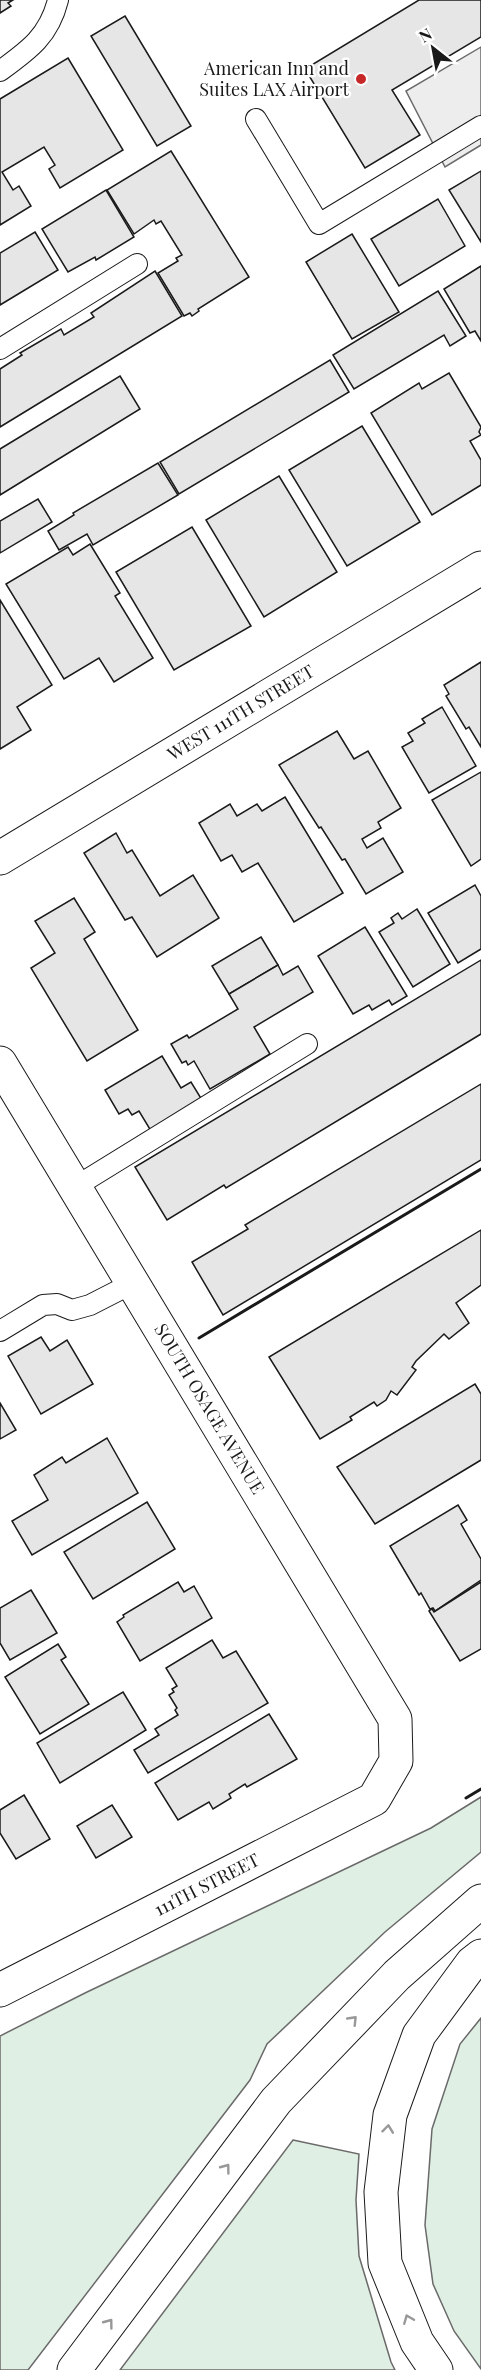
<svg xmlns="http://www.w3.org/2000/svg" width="481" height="2370" font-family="'Playfair Display',serif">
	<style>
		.green { fill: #e0efe3; stroke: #6a6a6a; stroke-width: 1.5 }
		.parking { fill: #ededed; stroke: #6a6a6a; stroke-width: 1.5 }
		.building { fill: #e6e6e6; stroke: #1a1a1a; stroke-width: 1.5 }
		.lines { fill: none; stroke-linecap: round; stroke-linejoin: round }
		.lane-casing { stroke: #1a1a1a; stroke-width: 22 }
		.street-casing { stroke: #1a1a1a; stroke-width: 35 }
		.highway-casing { stroke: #1a1a1a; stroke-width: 35 }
		.lane { stroke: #fff; stroke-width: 20 }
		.street { stroke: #fff; stroke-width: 33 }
		.highway { stroke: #fff; stroke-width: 33 }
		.wall { stroke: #1a1a1a; stroke-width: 3 }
		.oneway { stroke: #989898 }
		.poi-dot { fill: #c62828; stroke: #fff; stroke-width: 2 }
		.labels { text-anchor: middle; stroke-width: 4.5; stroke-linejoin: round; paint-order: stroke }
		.poi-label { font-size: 18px; fill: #1a1a1a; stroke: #fff; text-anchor: end }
		.street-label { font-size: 18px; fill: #1a1a1a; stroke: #fff }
	</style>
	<rect width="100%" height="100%" fill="#fff"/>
	<g class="green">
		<polygon points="481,1797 481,1852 385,1932 267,2044 250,2080 28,2370 0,2370 0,2036 85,1993 431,1828"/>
		<polygon points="481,2018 481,2369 454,2331 433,2284 425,2225 432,2129 460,2044"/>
		<polygon points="293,2140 359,2154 356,2200 359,2256 391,2362 395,2370 120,2370"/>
	</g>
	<polygon class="parking" points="481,47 481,145 445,167 406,91"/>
	<g class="building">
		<polygon points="0,0 13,0 8,3 11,6 0,13"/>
		<polygon points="419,0 481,0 481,37 392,90 420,135 365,168 305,69"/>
		<polygon points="125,16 191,126 157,146 91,36"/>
		<polygon points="68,58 123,150 60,188 49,169 55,165 44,147 2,172 13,190 19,186 31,206 0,225 0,99"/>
		<polygon points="171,151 249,277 198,309 199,311 192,316 190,313 184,316 158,273 178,261 176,258 182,255 161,221 156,224 154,220 134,234 107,190"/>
		<polygon points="481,171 481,242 449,190"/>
		<polygon points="106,190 134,237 96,260 95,257 68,272 42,229"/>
		<polygon points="438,199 465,246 399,286 371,239"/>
		<polygon points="35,232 58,270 0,305 0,253"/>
		<polygon points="352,234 399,312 352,339 306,262"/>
		<polygon points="481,266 481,341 475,331 470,333 444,289"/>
		<polygon points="155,271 182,316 0,427 0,369 22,355 20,353 61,329 64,335 94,317 91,313"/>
		<polygon points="438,291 466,336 450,346 444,335 354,389 333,355"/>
		<polygon points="330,360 349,392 179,494 160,462"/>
		<polygon points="449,373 481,427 479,432 481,435 470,441 481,460 481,485 432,515 371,413 419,383 422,389"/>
		<polygon points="120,376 140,409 0,495 0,449"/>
		<polygon points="362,426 420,522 347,566 289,470"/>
		<polygon points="158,463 178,495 93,545 87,534 59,550 48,531 74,515 73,513"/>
		<polygon points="279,476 337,572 264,617 206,520"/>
		<polygon points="38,499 52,522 0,553 0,521"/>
		<polygon points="192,527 251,626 174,670 116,572"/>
		<polygon points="90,544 120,593 115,596 153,658 114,682 99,658 64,679 6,584 68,547 73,555"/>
		<polygon points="0,600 52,685 17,707 31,730 0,749"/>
		<polygon points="481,662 481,747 469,727 466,729 446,696 449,694 444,685"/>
		<polygon points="442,707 476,766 429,793 402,747 413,741 408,733 425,723 422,719"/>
		<polygon points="337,731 354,759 368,751 401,808 378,822 381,828 362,839 367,848 383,838 403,872 366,894 345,859 342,860 321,827 319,828 279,765"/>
		<polygon points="481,772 481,859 471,866 432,800"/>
		<polygon points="285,797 343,893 294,922 258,863 242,872 232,855 221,861 199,823 230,804 237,816 257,804 262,811"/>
		<polygon points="116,833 127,853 132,850 160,896 193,875 219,918 157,957 132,917 125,920 84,853"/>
		<polygon points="475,885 481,896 481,949 458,963 428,913"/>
		<polygon points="74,898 95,932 84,939 138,1030 87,1061 31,968 55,953 35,921"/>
		<polygon points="417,909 450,964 413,987 379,932 394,923 391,918 398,913 402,919"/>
		<polygon points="365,927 407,996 392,1005 389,1000 372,1010 369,1005 353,1014 318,956"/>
		<polygon points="261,937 278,965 229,994 212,966"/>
		<polygon points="481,960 481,1034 226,1188 224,1185 167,1220 135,1167"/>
		<polygon points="278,965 283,975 298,966 313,992 254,1027 270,1054 210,1089 194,1061 188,1065 186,1061 182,1063 171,1044 187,1035 189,1038 238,1009 229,994"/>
		<polygon points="162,1056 181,1088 191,1082 202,1100 151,1131 139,1111 132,1115 128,1109 119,1114 105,1090"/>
		<polygon points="481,1084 481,1160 223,1315 192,1262 248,1229 245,1225"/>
		<polygon points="481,1230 481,1285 456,1303 469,1323 449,1339 444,1334 416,1361 412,1367 416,1370 397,1395 391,1391 386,1400 377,1406 374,1402 350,1417 352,1420 320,1439 269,1357"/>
		<polygon points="41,1337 50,1351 67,1340 93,1384 41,1414 8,1356"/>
		<polygon points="475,1384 481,1394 481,1460 375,1524 337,1467"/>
		<polygon points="0,1403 16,1430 0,1439"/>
		<polygon points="107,1438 138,1493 32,1555 12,1521 48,1500 34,1475 62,1457 66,1463"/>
		<polygon points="147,1502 175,1549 93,1599 64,1552"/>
		<polygon points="458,1505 467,1520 461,1524 481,1559 481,1580 435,1611 433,1608 430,1609 421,1593 419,1595 390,1546"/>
		<polygon points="178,1582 184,1592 194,1586 212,1618 140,1661 117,1622 124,1617 123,1615"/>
		<polygon points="481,1582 481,1649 460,1661 429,1611 432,1609 434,1612"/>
		<polygon points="31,1590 57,1633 10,1660 0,1643 0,1608"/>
		<polygon points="212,1640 223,1658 236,1651 268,1703 148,1773 134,1750 159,1735 155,1729 178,1715 175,1710 177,1708 169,1695 174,1692 172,1689 177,1686 166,1668"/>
		<polygon points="58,1644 66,1657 61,1660 89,1704 40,1734 5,1677"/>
		<polygon points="123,1692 146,1730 60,1783 37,1743"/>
		<polygon points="269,1714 297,1759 247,1787 245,1784 229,1794 231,1798 213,1809 209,1802 178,1820 155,1783"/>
		<polygon points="24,1795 50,1839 16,1859 0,1833 0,1810"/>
		<polygon points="112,1805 132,1837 96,1858 77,1826"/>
	</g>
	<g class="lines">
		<defs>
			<g id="lane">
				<path d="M0,71C29,50 49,36 58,0"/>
				<polyline points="256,119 319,224 481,126"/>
				<polyline points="0,349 137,264"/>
				<polyline points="75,1187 307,1044"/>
				<polyline points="0,1331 43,1305 57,1304 72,1310 90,1305 133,1283"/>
			</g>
			<g id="street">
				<polyline points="0,858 481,568"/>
				<polyline points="0,1063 395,1719 396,1761 374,1799 0,1990"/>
			</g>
			<g id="highway">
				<polyline points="74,2370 276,2101 397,1975 481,1901"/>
				<polyline points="436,2370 417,2342 385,2263 381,2192 390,2115 419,2035 472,1963 481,1956"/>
			</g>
		</defs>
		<use href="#lane" class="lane-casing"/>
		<use href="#street" class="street-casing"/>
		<use href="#highway" class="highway-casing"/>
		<use href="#lane" class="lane"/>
		<use href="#street" class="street"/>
		<use href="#highway" class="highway"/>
		<g class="wall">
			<polyline points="199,1338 481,1169"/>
			<polyline points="466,1798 481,1789"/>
		</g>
	</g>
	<defs><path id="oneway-chevron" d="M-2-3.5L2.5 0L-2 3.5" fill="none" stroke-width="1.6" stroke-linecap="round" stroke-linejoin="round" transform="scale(1.5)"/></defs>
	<g class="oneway">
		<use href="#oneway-chevron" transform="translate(353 2020) rotate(-46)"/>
		<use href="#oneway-chevron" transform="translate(388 2129) rotate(-83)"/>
		<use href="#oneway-chevron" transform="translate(226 2168) rotate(-53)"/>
		<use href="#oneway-chevron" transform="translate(408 2319) rotate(-112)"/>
		<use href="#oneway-chevron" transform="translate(109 2323) rotate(-53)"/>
	</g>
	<circle class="poi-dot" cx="361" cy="79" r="6"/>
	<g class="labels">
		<g class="poi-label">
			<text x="349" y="75">American Inn and<tspan x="349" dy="21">Suites LAX Airport</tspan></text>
		</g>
		<g class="street-label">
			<text transform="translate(241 713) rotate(-31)" y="6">WEST 111TH STREET</text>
			<text transform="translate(209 1409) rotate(59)" y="6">SOUTH OSAGE AVENUE</text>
			<text transform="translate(207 1885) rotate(-27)" y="6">111TH STREET</text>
		</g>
	</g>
	<g transform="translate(433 48) rotate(329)" stroke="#ffffff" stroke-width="4.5" paint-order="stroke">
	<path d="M0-4.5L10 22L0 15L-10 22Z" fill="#1a1a1a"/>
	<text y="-9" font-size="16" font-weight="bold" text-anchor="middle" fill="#1a1a1a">N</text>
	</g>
</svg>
